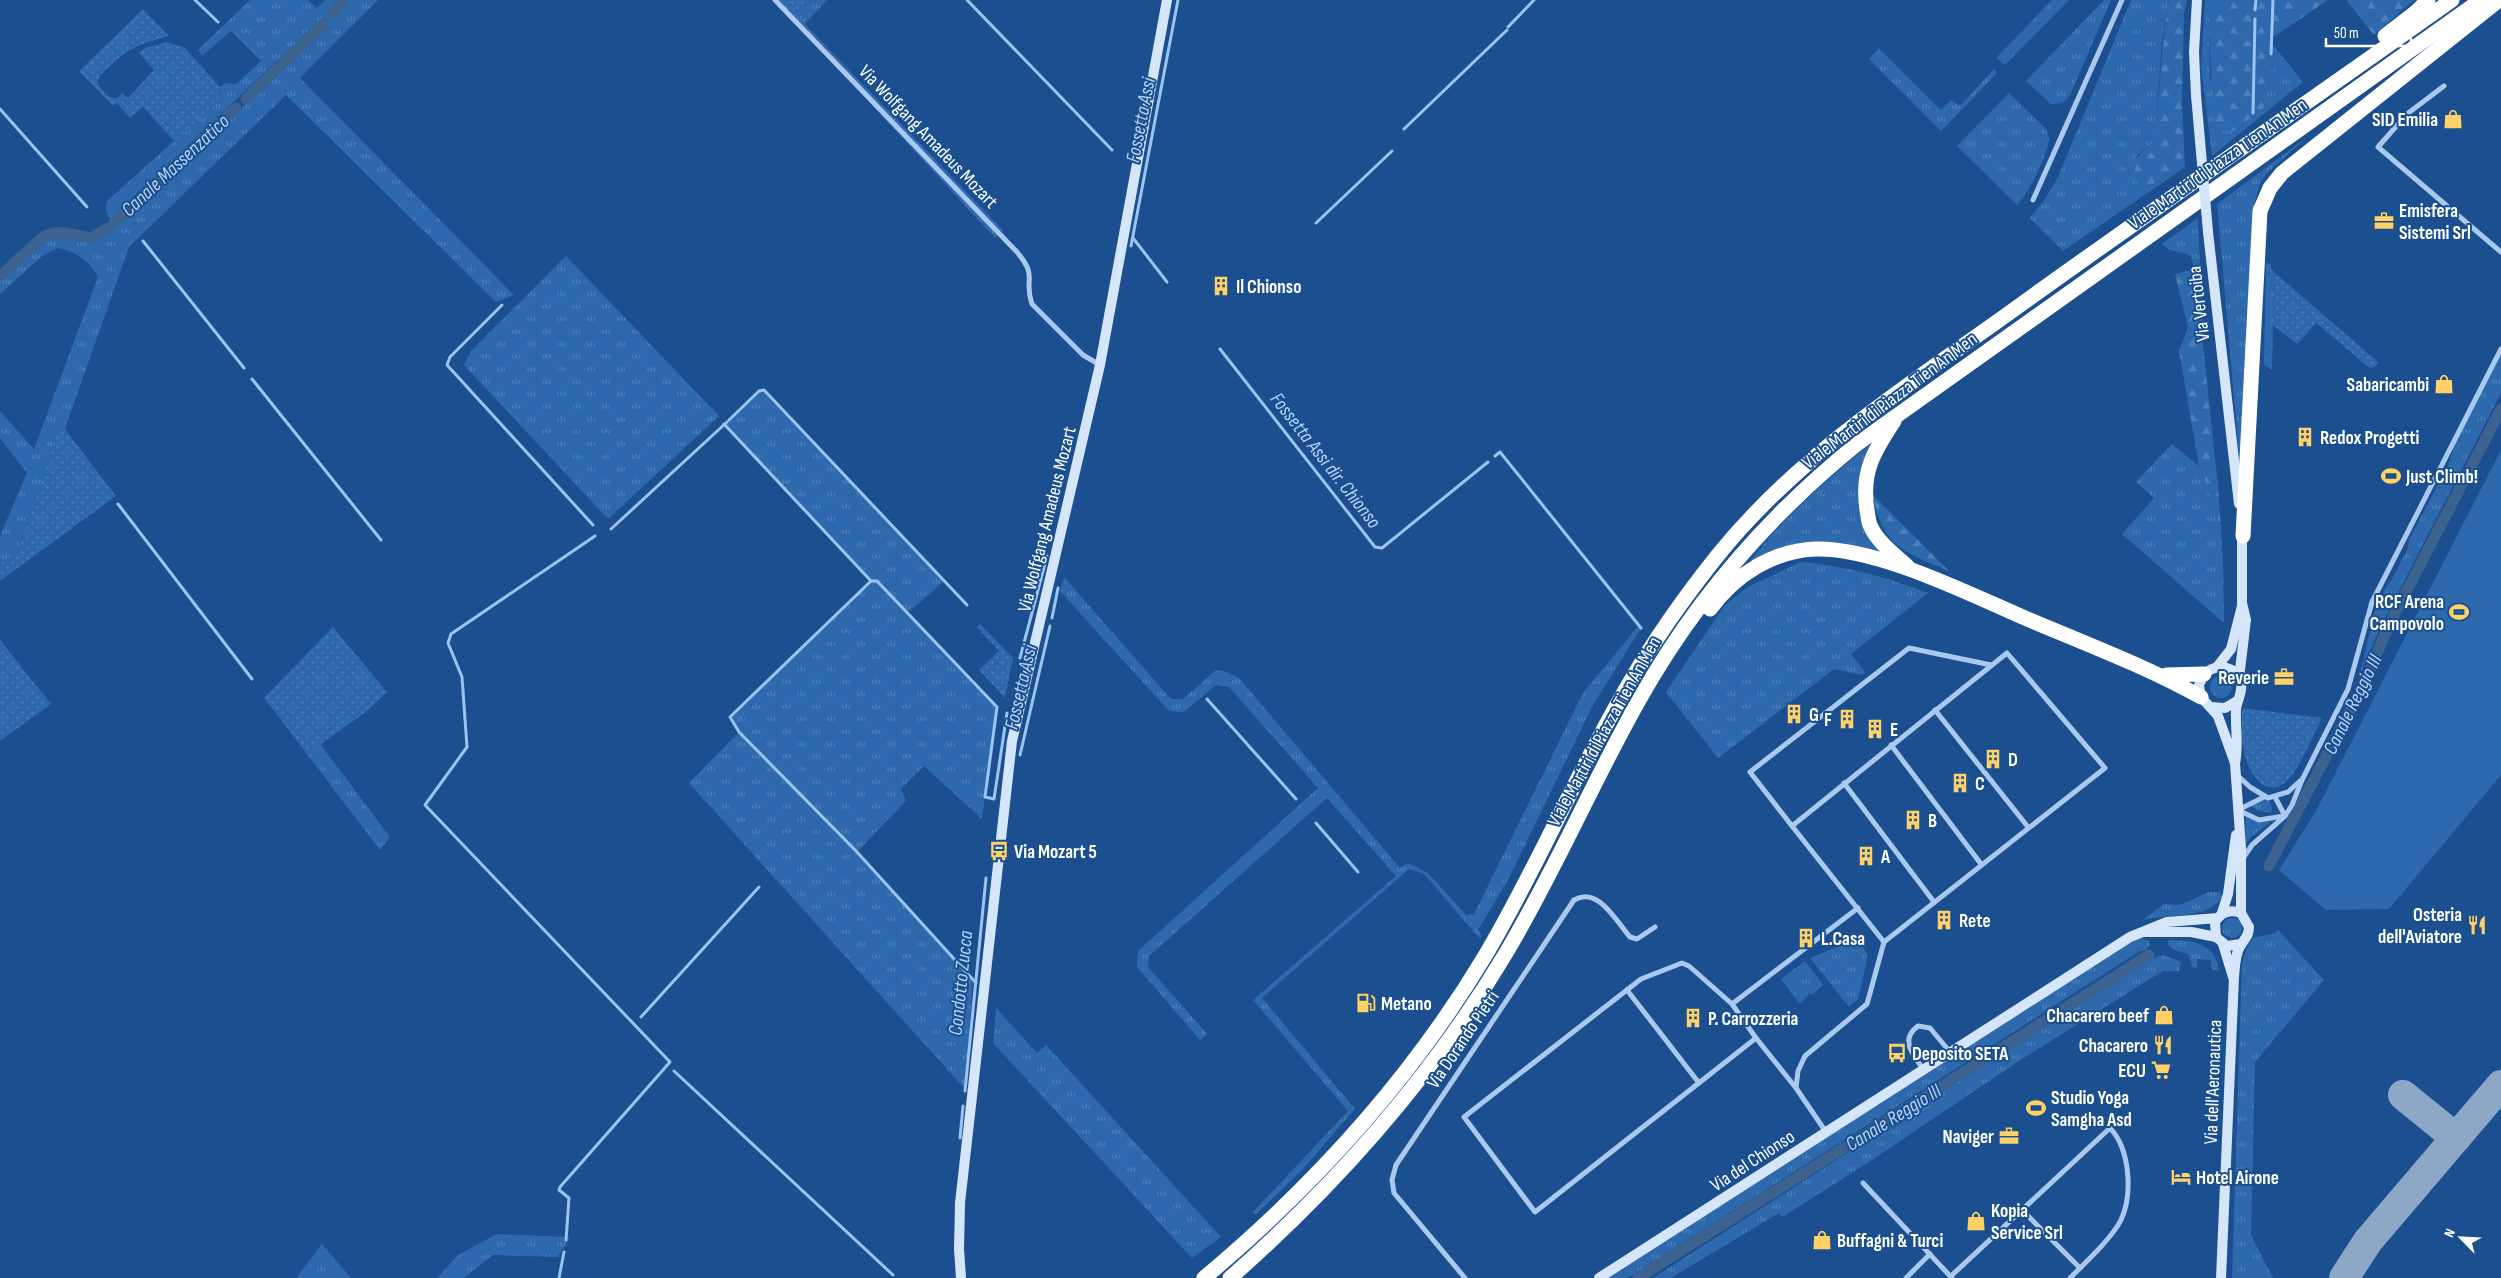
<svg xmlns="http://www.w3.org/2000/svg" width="2501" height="1278" font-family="'Sofia Sans Condensed',sans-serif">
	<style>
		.grass { fill: url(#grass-tufts) }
		.forest { fill: url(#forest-firs) }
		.garden { fill: url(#garden-dots) }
		.pitch { fill: #2e69ad }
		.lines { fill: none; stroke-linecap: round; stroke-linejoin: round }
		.stream { stroke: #9cc4f0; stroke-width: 3 }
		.canal { stroke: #3c6290; stroke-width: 11 }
		.taxiway { stroke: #8da7c7; stroke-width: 30 }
		.street { stroke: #a9c9ee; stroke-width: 5 }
		.secondary { stroke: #d6e6fa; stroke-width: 10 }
		.highway { stroke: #fff; stroke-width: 15 }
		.secondary-bridge { stroke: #d6e6fa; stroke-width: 10 }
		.labels { text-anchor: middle; stroke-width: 4; stroke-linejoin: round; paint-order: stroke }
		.poi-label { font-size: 19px; font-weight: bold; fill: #fff; stroke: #1b4f8f; text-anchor: start }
		.street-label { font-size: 19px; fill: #fff; stroke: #1b4f8f }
		.water-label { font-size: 20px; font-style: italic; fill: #b5d3f5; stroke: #1b4f8f }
	</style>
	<defs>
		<pattern id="grass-tufts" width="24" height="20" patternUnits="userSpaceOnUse" patternTransform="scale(1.25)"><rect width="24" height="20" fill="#2e69ad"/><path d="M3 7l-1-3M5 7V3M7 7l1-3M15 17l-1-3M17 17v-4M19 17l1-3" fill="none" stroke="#4d80b9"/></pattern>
		<pattern id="forest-firs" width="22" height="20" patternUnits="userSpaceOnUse" patternTransform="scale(1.25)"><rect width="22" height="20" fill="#2e69ad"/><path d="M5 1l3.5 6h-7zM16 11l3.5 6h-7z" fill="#4d80b9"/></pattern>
		<pattern id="garden-dots" width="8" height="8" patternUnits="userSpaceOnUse" patternTransform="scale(1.25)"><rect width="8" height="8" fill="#2e69ad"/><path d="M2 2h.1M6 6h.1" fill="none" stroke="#4d80b9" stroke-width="1.8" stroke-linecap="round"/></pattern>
	</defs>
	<rect width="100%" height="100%" fill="#1b4f8f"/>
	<g class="grass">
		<path d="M250,0H308L317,8L325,0H378L300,78L514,295L496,302L286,95L129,247L65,429L61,425L18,550L0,565V536L27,473L0,438V411L34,449L98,277C87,259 78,253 58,248L42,256L0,294V281L50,237C65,233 85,248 98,240C106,236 107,228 114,222H121L322,32L324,25L321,23L315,25L118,211L113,221C106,217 105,208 107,201L222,98L220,87L226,83L236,84L261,61L231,31L202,56L198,50Z"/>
		<polygon points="775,0 782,0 795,15 811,0 827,0 805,24 1003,230 995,238"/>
		<polygon points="2052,0 2069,0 2005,65 1996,58"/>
		<path d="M2104,0H2111L2071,93C2066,102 2062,104 2051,104L2026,81Z"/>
		<polygon points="2131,0 2169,0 2162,41 2156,125 2153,143 2136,156 2147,187 2185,167 2063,251 2030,218 2043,202 2058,177"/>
		<polygon points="2205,0 2211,0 2209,36 2210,79 2272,73 2269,40 2303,82 2212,156 2201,67"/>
		<polygon points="1879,48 1941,110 1951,100 1960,106 1994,69 1997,73 1941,131 1869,59"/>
		<path d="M2009,93L2046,129C2046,130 2049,136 2049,136C2051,150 2027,196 2017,205L1957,146Z"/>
		<polygon points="2306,138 2266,174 2260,183 2254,205 2241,477 2217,204"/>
		<polygon points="2198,218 2203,342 2195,269 2190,255 2170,250 2162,244"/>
		<polygon points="566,256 719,416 608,519 464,365 471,351"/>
		<polygon points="2501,349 2501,393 2382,624 2360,674 2374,613 2386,587 2392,579 2408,548 2409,540 2448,465 2460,429"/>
		<polygon points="764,390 944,581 908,613 997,707 982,819 924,766 901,789 906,801 857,852 973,980 965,1089 689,783 739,732 730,717 871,581 724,424 759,391"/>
		<path d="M1874,441C1851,488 1851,514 1885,555C1829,539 1804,534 1750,561C1785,515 1830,477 1874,441Z"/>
		<polygon points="2172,444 2199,466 2216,505 2223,561 2224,623 2122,534 2154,498 2136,482"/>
		<path d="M1801,562C1849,567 1884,576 1928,593L1851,654L1865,672L1862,675L1834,669L1718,758L1666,692L1725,605L1749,586Z"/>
		<polygon points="1064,577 1171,699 1183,699 1216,670 1227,672 1239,678 1400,868 1408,863 1428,873 1466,915 1474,914 1583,693 1639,625 1641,628 1593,705 1507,882 1478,930 1482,935 1480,939 1424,874 1409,869 1262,998 1355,1109 1301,1171 1255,1215 1253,1212 1348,1111 1253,1000 1396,876 1327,798 1149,956 1148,967 1207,1034 1200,1040 1137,967 1138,951 1318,788 1229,687 1216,685 1184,712 1169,711 1060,591"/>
		<circle cx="2221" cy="687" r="11"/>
		<polygon points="320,744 390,837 380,850 307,754"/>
		<polygon points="2269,800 2272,807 2271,813 2259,811 2251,806 2258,801"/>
		<polygon points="2246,817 2271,822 2251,837 2245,845"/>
		<path d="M2209,892H2220L2222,897C2208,921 2165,912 2141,921L2164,904L2180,905Z"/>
		<circle cx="2232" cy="928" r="10"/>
		<polygon points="2278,930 2324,980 2255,1062 2251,1235 2273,1278 2232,1278 2242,962 2246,950 2253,938 2275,933"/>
		<polygon points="2138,937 2149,941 2150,945 2146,950 2140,951 1628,1278 1607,1278"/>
		<path d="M2168,940C2191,940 2215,942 2219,970H2212L2211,960L2197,959V968L2192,967L2189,955C2180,950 2169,953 2168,940Z"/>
		<polygon points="1850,941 1862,944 1867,955 1865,970 1858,999 1849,1007 1810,958"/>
		<polygon points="2163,955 2181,962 2179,971 2163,971 2022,1059 1866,1164 1782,1217 1779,1213 1671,1278 1653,1278 2146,961"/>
		<polygon points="1805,961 1823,985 1813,994 1809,994 1800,1004 1781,979"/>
		<polygon points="996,1008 1037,1053 1046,1045 1221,1237 1192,1258 993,1043"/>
		<polygon points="497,1234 570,1237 558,1257 493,1255 464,1278 437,1278 458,1255"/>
		<polygon points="322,1244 351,1278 296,1278"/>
	</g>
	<g class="forest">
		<path d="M2169,0H2187L2184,13L2182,103L2185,167L2147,187L2137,183C2131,159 2135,158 2153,143C2161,96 2160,48 2169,0Z"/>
		<polygon points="2211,0 2328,0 2269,40 2272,73 2263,108 2231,133 2219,129 2214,118 2209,36"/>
		<polygon points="2346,0 2414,0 2374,35"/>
		<polygon points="2266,263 2271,264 2271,269 2274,272 2272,370 2264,365"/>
		<polygon points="2195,269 2218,486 2223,561 2216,505 2199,466 2179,351 2188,327 2175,274"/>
		<path d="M1872,494L1949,571C1901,550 1884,549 1872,494Z"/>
	</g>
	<g class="garden">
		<polygon points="782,0 811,0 795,15"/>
		<path d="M143,9L169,36C143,43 130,47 110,66C103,72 97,76 98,85L109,97L118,98L122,93L128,98L154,70L139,53L145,48L167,42L185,48L220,87L222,98L175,142L143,107L130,118L117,103L113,106L79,71Z"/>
		<polygon points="2274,272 2379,363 2371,369 2316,323 2297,344 2273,325"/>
		<polygon points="61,424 116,496 0,581 0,565 18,550"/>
		<polygon points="980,624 1013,658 1005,698 979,670 999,651 977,627"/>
		<polygon points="333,627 387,692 367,711 307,754 264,698"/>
		<polygon points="0,640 51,704 0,741"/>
		<path d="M2242,708L2322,718C2314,734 2298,772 2286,782C2262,801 2245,766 2243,746C2241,734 2242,721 2242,708Z"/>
	</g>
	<polygon class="pitch" points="2501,450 2501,775 2389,909 2326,910 2279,870 2316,811"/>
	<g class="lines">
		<g class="stream">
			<polyline points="195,0 218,22"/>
			<polyline points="967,0 1112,150"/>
			<polyline points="2255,10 2256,0"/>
			<polyline points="1508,27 1534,0"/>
			<polyline points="2271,54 2273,0"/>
			<polyline points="0,109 87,207"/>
			<polyline points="2253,113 2255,19"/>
			<polyline points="1404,129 1507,30"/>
			<polyline points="1316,223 1392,151"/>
			<polyline points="1133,238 1167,282"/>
			<polyline points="143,241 244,368"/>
			<polyline points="1131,246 1178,0"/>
			<polyline points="502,305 450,357 447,365 593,525"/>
			<polyline points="1220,349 1375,547 1382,548 1488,462"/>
			<polyline points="252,379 381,540"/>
			<polyline points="729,420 759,391 764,390 967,605"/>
			<polyline points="724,424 871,581 877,581 997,707 985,797 994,799 1007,713"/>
			<polyline points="1495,456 1500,452 1641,628"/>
			<polyline points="118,504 252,679"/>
			<polyline points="611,529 727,422"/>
			<polyline points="871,581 730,717 739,732 857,852 976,983"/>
			<polyline points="1052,618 1058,588"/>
			<polyline points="1020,658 1047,556"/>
			<polyline points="1207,699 1296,799"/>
			<polyline points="1020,755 1050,626"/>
			<polyline points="1316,823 1358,872"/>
			<polyline points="641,1017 759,887"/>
			<polyline points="674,1071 893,1275"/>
			<polyline points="965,1091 986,878"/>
			<polyline points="960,1138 963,1106"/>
			<polyline points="566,1240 569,1198 559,1190 560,1187 670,1062 425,805 467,747 462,677 448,643 451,634 595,536"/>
			<polyline points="559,1278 564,1252"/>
		</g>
		<g class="canal">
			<polyline points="333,13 344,0"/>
			<polyline points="246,99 324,23"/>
			<polyline points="114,222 236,108"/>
			<path d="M0,276L44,236C60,229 75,235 91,238L108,228"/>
			<polyline points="2269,866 2363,686 2390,623 2501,409"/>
			<polyline points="1638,1278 2149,955"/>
		</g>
		<g class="taxiway">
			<polyline points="2403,1095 2456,1138"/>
			<polyline points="2344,1278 2368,1241 2501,1085"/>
		</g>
		<g class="street">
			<path d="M775,0L1017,252C1039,278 1023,279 1032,304L1083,355L1100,365"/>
			<polyline points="2444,86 2407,114 2378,147 2501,252"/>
			<polyline points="2033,200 2122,0"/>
			<polyline points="1935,710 2028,827"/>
			<polyline points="1891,745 1981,864"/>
			<polyline points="2237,775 2250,787 2268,798 2288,792 2300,781"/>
			<polyline points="1844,783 1934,902"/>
			<polyline points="2275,797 2285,816"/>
			<polyline points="2238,810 2259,820 2284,816"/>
			<polyline points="2238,810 2264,797"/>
			<polyline points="1792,826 1750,772 1909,648 1991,665"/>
			<polyline points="2244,857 2252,845 2285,816 2292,805 2302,780 2348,689 2372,602 2501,349"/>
			<polyline points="1627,990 1699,1083"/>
			<polyline points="1732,1004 1756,1038 1535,1212 1464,1117 1641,979 1682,963 1689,966 1732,1004 1858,908"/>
			<polyline points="1756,1038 1796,1088"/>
			<path d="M1924,1070C1913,1055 1899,1040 1918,1026L1930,1028L1950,1052"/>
			<polyline points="1826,1132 1796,1088 1798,1071 1805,1056 1867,1004 1884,942 2105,768 2007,653 1792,826 1884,942"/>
			<polyline points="1863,1183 1952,1278"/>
			<polyline points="2022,1210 2080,1268"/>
			<path d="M1951,1276L2110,1128C2130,1149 2133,1194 2121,1220C2112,1238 2085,1263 2070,1278"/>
			<path d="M1465,1278L1394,1193L1392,1180L1396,1165L1574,900C1598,886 1616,921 1630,937L1637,939L1655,927"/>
			<polyline points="1906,1278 1930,1254"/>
		</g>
		<g class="secondary">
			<polyline points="2196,95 2194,52 2197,0"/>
			<polyline points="2208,232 2239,504"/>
			<polyline points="2217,667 2231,649 2242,606"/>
			<polyline points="2239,678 2246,620 2242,603 2242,531"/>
			<polyline points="2211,707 2225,708 2237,701"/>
			<path d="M2235,763C2239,745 2235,727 2236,709C2237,700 2243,692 2241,683C2237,665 2216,663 2204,674L2199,685L2201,697L2218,716L2235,763L2241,848V913"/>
			<polyline points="2222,913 2228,894 2236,835"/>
			<polyline points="2145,932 2191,932 2216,937"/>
			<polyline points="2223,944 2233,977"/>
			<polyline points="961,1278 959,1249 960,1203 1012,741 1100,365 1167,0"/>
			<polyline points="1599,1278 2130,937 2167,922 2218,918"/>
			<path d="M2221,1278L2234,977C2235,967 2235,953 2241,945C2245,938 2249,936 2249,927L2241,913C2230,909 2221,912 2215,922L2216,937L2227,946L2241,944"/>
		</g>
		<g class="highway">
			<polyline points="2385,36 2416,12 2428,0"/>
			<path d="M1894,421C1874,451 1861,472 1867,510C1868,514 1868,520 1870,525C1877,542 1895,555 1908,567"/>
			<polyline points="2243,536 2260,211 2270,188 2282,173 2499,0"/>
			<path d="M1710,609C1735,575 1772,551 1815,549C1878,547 1973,596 2032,621C2089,645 2147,667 2201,697"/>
			<polyline points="2166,675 2204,674"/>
			<path d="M1204,1278C1314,1186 1411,1079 1485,956C1538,867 1577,771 1630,682C1656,637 1686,595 1718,555C1797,457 1904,388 2005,316C2153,209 2303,106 2452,0"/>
			<path d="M1230,1278C1338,1183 1432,1077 1506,953C1555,871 1592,783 1639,700C1695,600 1768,516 1857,444L2481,0"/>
		</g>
		<polyline class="secondary-bridge" points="2196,95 2208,232"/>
	</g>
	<defs>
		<symbol id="shop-bare" viewBox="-9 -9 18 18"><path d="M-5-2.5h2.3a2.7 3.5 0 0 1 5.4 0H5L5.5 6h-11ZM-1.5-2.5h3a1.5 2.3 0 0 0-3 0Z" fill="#ffd166" stroke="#1b4f8f" stroke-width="2.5" paint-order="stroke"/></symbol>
		<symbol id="office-bare" viewBox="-9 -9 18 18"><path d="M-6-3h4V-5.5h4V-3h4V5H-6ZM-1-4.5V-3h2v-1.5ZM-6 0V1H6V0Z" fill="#ffd166" stroke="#1b4f8f" stroke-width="2.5" paint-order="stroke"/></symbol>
		<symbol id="building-bare" viewBox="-9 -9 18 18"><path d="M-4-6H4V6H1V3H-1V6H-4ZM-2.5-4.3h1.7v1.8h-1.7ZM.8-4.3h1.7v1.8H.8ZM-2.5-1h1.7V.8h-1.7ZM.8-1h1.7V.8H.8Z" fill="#ffd166" stroke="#1b4f8f" stroke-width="2.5" paint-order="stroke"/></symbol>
		<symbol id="stadium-bare" viewBox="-9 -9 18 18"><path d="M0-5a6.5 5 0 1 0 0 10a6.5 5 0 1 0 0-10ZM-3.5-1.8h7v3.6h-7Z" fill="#ffd166" stroke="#1b4f8f" stroke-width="2.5" paint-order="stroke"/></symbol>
		<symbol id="bus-bare" viewBox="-9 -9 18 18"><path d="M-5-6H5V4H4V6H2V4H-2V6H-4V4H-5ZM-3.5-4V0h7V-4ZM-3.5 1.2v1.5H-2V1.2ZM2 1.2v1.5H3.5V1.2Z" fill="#ffd166" stroke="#1b4f8f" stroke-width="2.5" paint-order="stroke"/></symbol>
		<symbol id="restaurant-bare" viewBox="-9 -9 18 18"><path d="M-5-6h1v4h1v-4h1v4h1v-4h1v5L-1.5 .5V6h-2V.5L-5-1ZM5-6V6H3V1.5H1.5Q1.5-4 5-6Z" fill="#ffd166" stroke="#1b4f8f" stroke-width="2.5" paint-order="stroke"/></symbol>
		<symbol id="fuel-bare" viewBox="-9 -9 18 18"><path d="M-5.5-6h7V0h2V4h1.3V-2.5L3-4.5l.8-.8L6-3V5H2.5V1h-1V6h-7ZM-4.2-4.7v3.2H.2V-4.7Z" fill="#ffd166" stroke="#1b4f8f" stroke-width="2.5" paint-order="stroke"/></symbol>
		<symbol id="supermarket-bare" viewBox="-9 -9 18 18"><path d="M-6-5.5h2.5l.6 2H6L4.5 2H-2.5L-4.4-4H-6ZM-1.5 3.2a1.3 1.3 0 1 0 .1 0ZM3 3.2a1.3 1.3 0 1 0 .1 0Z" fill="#ffd166" stroke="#1b4f8f" stroke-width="2.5" paint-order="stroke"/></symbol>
		<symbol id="hotel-bare" viewBox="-9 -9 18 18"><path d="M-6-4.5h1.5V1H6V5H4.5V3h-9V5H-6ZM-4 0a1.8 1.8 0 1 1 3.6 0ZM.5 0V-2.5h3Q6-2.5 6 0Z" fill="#ffd166" stroke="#1b4f8f" stroke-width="2.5" paint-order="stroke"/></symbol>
	</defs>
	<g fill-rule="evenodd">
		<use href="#shop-bare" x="2439" y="105" width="28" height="28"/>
		<use href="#office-bare" x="2370" y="207" width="28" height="28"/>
		<use href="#building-bare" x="1207" y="272" width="28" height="28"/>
		<use href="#shop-bare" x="2430" y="370" width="28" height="28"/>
		<use href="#building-bare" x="2291" y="423" width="28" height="28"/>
		<use href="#stadium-bare" x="2377" y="462" width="28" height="28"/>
		<use href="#stadium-bare" x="2445" y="598" width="28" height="28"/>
		<use href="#office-bare" x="2270" y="663" width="28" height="28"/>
		<use href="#building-bare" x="1780" y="700" width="28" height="28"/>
		<use href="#building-bare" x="1833" y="705" width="28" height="28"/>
		<use href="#building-bare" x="1861" y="715" width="28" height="28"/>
		<use href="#building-bare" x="1979" y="745" width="28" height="28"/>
		<use href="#building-bare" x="1946" y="769" width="28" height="28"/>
		<use href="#building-bare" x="1899" y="806" width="28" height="28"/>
		<use href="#bus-bare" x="985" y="837" width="28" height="28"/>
		<use href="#building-bare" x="1852" y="842" width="28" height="28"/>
		<use href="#building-bare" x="1930" y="906" width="28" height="28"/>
		<use href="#restaurant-bare" x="2463" y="911" width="28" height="28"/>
		<use href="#building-bare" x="1792" y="924" width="28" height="28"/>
		<use href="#fuel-bare" x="1352" y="989" width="28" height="28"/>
		<use href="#shop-bare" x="2150" y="1001" width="28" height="28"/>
		<use href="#building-bare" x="1679" y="1004" width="28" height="28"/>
		<use href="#restaurant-bare" x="2149" y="1031" width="28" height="28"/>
		<use href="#bus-bare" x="1883" y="1039" width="28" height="28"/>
		<use href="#supermarket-bare" x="2147" y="1056" width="28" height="28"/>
		<use href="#stadium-bare" x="2022" y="1094" width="28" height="28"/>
		<use href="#office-bare" x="1995" y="1122" width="28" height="28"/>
		<use href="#hotel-bare" x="2167" y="1163" width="28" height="28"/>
		<use href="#shop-bare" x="1962" y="1207" width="28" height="28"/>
		<use href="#shop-bare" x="1808" y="1226" width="28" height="28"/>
	</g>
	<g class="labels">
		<g class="poi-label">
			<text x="2438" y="126" text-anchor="end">SID Emilia</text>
			<text x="2399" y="217">Emisfera<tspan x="2399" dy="22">Sistemi Srl</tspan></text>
			<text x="1236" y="293">Il Chionso</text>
			<text x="2429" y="391" text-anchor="end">Sabaricambi</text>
			<text x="2320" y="444">Redox Progetti</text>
			<text x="2406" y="483">Just Climb!</text>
			<text x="2444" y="608" text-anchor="end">RCF Arena<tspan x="2444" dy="22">Campovolo</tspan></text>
			<text x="2269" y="684" text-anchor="end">Reverie</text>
			<text x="1809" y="721">G</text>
			<text x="1832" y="726" text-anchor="end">F</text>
			<text x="1890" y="736">E</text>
			<text x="2008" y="766">D</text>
			<text x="1975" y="790">C</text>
			<text x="1928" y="827">B</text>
			<text x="1014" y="858">Via Mozart 5</text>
			<text x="1881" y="863">A</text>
			<text x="2462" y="921" text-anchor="end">Osteria<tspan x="2462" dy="22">dell'Aviatore</tspan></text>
			<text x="1959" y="927">Rete</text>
			<text x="1821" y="945">L.Casa</text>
			<text x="1381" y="1010">Metano</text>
			<text x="2149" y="1022" text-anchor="end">Chacarero beef</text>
			<text x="1708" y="1025">P. Carrozzeria</text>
			<text x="2148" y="1052" text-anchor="end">Chacarero</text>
			<text x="1912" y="1060">Deposito SETA</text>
			<text x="2146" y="1077" text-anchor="end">ECU</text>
			<text x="2051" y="1104">Studio Yoga<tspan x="2051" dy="22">Samgha Asd</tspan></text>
			<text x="1994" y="1143" text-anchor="end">Naviger</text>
			<text x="2196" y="1184">Hotel Airone</text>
			<text x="1991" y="1217">Kopia<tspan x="1991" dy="22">Service Srl</tspan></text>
			<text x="1837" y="1247">Buffagni &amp; Turci</text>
		</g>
		<g class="street-label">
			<text transform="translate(929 136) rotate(46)" y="7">Via Wolfgang Amadeus Mozart</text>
			<text transform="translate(2217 163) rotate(-35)" y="7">Viale Martiri di Piazza Tien An Men</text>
			<text transform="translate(2198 304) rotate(-97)" y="7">Via Vertoiba</text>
			<text transform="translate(1889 400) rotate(-37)" y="7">Viale Martiri di Piazza Tien An Men</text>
			<text transform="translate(1046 519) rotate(-76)" y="7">Via Wolfgang Amadeus Mozart</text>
			<text transform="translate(1603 731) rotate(-61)" y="7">Viale Martiri di Piazza Tien An Men</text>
			<text transform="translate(1462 1039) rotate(-56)" y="7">Via Dorando Pietri</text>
			<text transform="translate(2212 1082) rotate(-88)" y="7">Via dell'Aeronautica</text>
			<text transform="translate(1752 1160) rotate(-33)" y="7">Via del Chionso</text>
		</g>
		<g class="water-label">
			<text transform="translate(1140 120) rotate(-79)" y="7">Fossetta Assi</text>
			<text transform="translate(175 165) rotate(-43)" y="7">Canale Massenzatico</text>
			<text transform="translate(1326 460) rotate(52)" y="7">Fossetta Assi dir. Chionso</text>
			<text transform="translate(1020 687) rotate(-77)" y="7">Fossetta Assi</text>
			<text transform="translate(2352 704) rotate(-64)" y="7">Canale Reggio III</text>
			<text transform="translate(960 983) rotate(-84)" y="7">Condotto Zucca</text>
			<text transform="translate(1893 1117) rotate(-32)" y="7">Canale Reggio III</text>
		</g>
	</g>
	<g transform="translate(2461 1238) rotate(294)" stroke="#1b4f8f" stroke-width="4" paint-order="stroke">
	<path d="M0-4L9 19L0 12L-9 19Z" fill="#ffffff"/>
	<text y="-8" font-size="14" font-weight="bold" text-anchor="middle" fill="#ffffff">N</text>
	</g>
	<path d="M2326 38v8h85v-8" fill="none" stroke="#ffffff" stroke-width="2.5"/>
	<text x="2334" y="38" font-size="15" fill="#ffffff" stroke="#1b4f8f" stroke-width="4" paint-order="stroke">50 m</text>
</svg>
